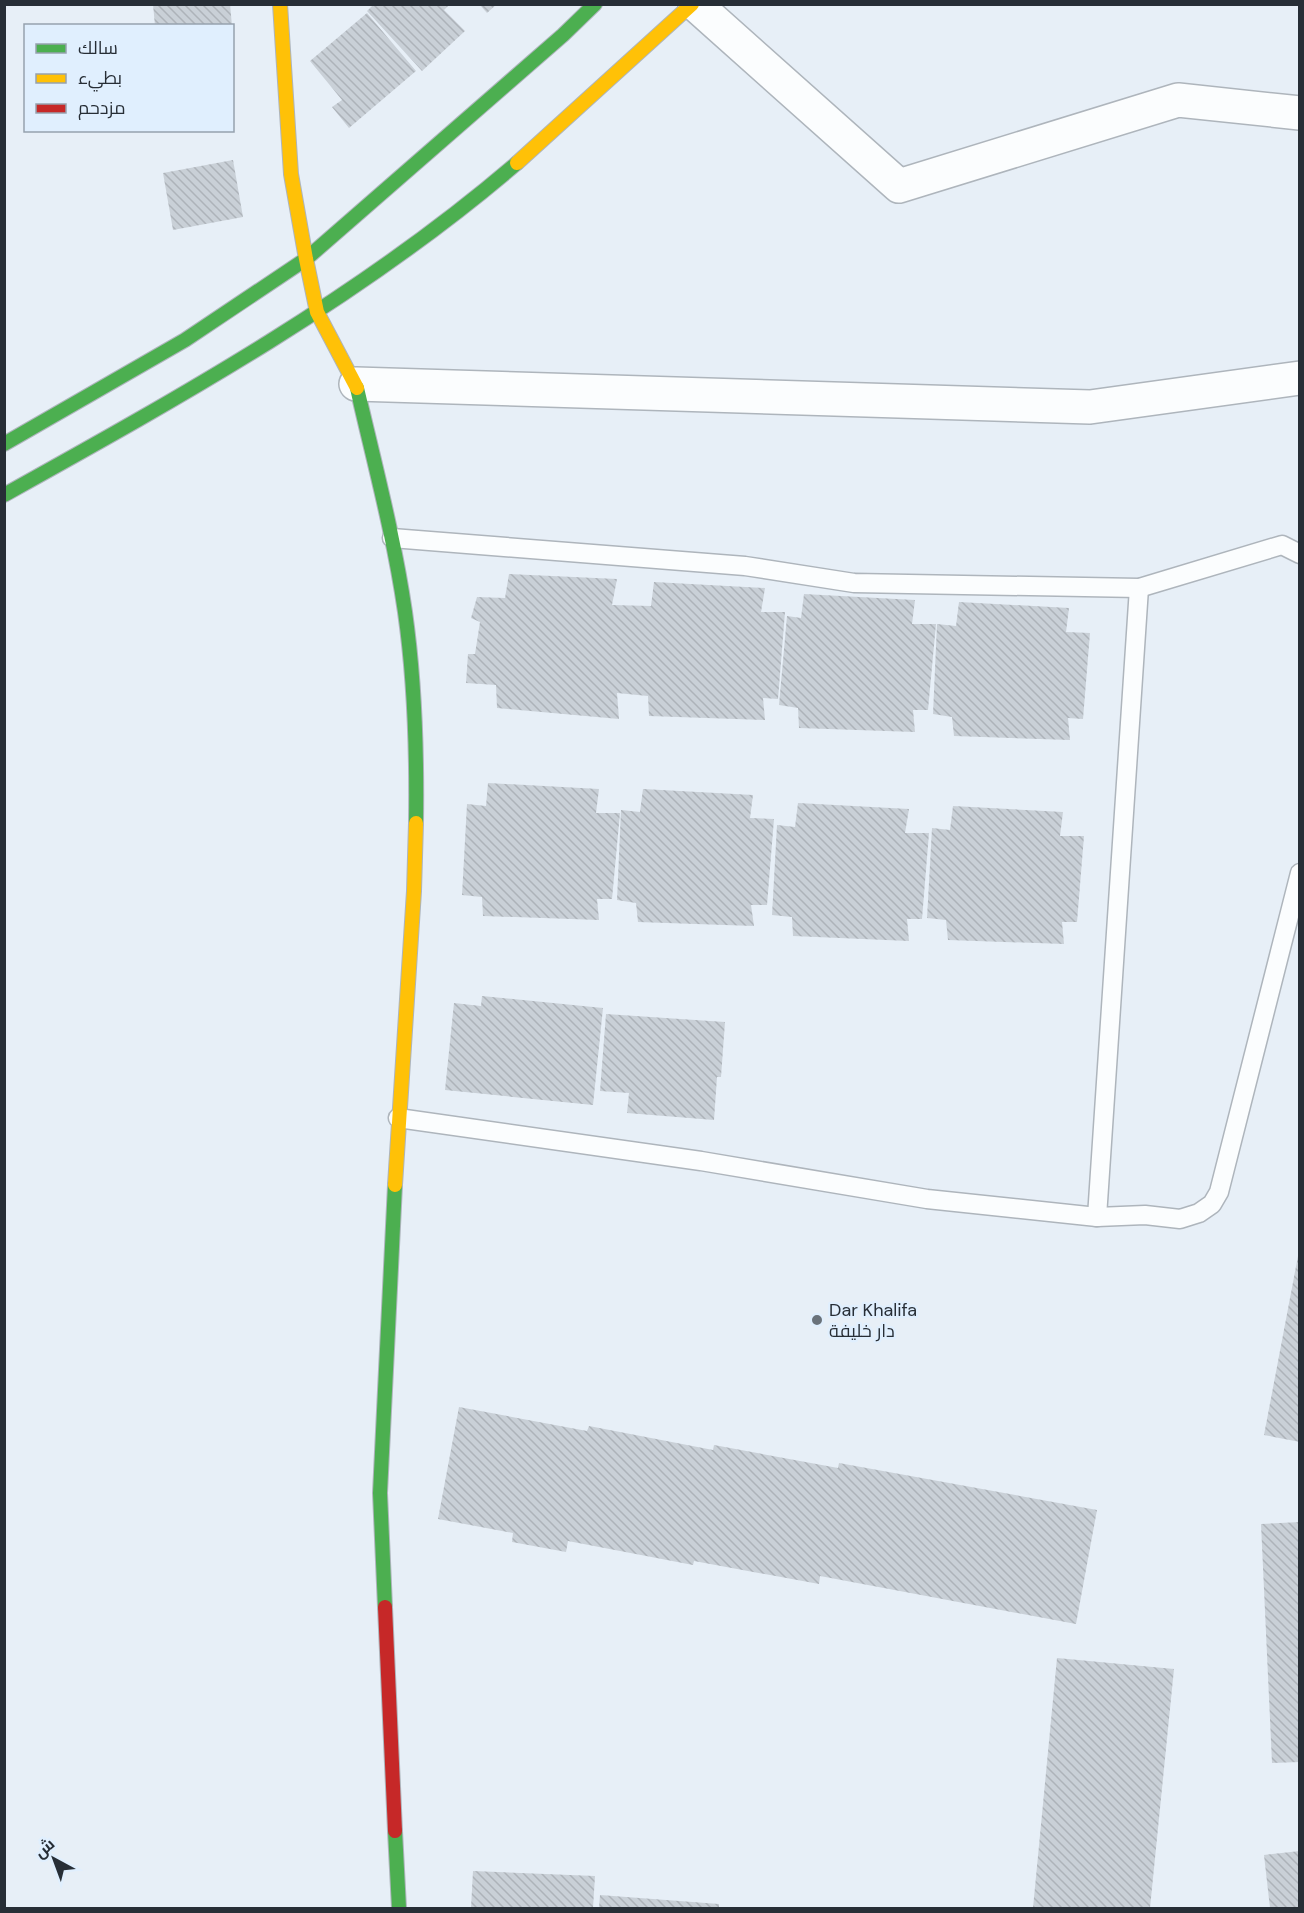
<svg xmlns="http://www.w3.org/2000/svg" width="1304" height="1913" font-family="'DM Sans',Cairo,sans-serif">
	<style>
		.building { fill: url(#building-back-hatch) }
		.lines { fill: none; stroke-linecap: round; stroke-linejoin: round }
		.lane-casing { stroke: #aeb5bc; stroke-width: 21 }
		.street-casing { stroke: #aeb5bc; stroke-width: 36 }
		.fast-casing { stroke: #aeb5bc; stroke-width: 16 }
		.slow-casing { stroke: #aeb5bc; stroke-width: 16 }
		.jam-casing { stroke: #aeb5bc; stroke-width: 16 }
		.lane { stroke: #fbfdfe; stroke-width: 18 }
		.street { stroke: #fbfdfe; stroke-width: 33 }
		.fast { stroke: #4caf50; stroke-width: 14 }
		.slow { stroke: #ffc107; stroke-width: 14 }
		.jam { stroke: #c62828; stroke-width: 14 }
		.poi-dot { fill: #6a727a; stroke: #e0effe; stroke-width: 2 }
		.labels { text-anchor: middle; stroke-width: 4.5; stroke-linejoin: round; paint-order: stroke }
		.poi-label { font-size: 18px; fill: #272e36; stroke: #e0effe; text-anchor: start }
	</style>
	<defs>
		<pattern id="building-back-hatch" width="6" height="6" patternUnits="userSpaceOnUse" patternTransform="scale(1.5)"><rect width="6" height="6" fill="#c9d0d7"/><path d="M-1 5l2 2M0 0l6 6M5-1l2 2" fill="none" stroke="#adb3b9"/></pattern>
	</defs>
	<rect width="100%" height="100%" fill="#e7eff7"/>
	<g class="building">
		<polygon points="153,4 230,4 232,26 155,26"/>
		<polygon points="374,4 450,4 444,10 465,31 422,71 367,11"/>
		<polygon points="479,4 497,4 487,13"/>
		<polygon points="367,13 416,71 349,128 332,107 342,100 310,61"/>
		<polygon points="233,160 243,217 173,230 163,173"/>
		<polygon points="509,574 617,579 612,605 651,606 654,582 765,588 761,612 785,612 778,699 763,698 765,720 649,716 648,696 617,693 619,719 497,708 496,685 466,683 468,654 475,654 480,622 471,618 477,597 505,598"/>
		<polygon points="804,594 915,600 912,624 936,624 928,710 913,710 915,732 799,728 798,708 779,705 787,616 801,618"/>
		<polygon points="959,602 1069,608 1066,632 1090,633 1083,719 1068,718 1070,740 954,736 952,717 933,714 937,624 956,626"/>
		<polygon points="488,783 599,789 596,813 620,813 612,899 597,899 599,920 483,916 482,897 462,895 467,804 486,806"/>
		<polygon points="643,789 753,795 750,818 774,819 767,905 751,905 754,926 638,922 636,903 617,900 621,810 640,812"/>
		<polygon points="798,803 909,809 905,833 929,833 922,919 907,919 909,941 793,936 792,917 772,915 777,825 795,827"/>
		<polygon points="953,806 1063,812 1060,836 1084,836 1077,922 1062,922 1064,944 948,940 946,920 927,918 932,828 950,830"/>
		<polygon points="482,996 603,1008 593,1105 445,1090 454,1003 481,1006"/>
		<polygon points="606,1014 725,1022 721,1077 717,1077 714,1120 627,1113 629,1093 600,1091"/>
		<polygon points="1298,1256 1300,1256 1300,1442 1264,1435"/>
		<polygon points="459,1407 587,1431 589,1426 713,1450 714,1445 838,1468 839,1463 1097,1510 1076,1624 820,1576 819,1584 694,1561 693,1565 568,1541 566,1552 512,1542 513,1533 438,1519"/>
		<polygon points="1300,1522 1300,1762 1272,1763 1261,1524"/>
		<polygon points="1057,1658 1174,1669 1150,1908 1033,1908"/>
		<polygon points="1300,1851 1300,1908 1270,1908 1264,1855"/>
		<polygon points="473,1871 595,1876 593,1908 471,1908"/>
		<polygon points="600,1895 719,1904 719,1908 599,1908"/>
	</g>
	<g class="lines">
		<defs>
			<g id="lane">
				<polyline points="392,538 745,566 854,583 1139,588 1282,545 1300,554"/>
				<polyline points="398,1118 701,1161 927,1199 1097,1217 1145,1215 1180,1219 1199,1213 1212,1204 1219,1192 1300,873"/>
				<polyline points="1097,1217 1139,588"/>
			</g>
			<g id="street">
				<polyline points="695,4 899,186 1178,100 1300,113"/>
				<polyline points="356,384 1090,407 1300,378"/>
			</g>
			<g id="fast">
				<path d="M357,388C374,462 394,536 405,612C415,682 417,753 416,823"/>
				<polyline points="4,444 185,340 306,259 563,35 595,4"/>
				<path d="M4,495C182,396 362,296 517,163"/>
				<polyline points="385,1607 380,1493 395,1185"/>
				<polyline points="395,1831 399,1908"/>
			</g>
			<g id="slow">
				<polyline points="280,4 291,174 306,259 317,312 357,388"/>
				<polyline points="517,163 692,4"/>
				<polyline points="395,1185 414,891 416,823"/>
			</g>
			<polyline id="jam" points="385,1607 395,1831"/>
		</defs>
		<use href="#lane" class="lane-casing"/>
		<use href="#street" class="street-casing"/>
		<use href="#fast" class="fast-casing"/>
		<use href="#slow" class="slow-casing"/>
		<use href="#jam" class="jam-casing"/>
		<use href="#lane" class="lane"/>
		<use href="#street" class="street"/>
		<use href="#fast" class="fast"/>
		<use href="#slow" class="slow"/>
		<use href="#jam" class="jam"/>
	</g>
	<circle class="poi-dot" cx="817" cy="1320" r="6"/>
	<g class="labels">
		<g class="poi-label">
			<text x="829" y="1316">Dar Khalifa<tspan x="829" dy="21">دار خليفة</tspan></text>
		</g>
	</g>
	<rect width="1304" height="1913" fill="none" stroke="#272e36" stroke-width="12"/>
	<rect x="24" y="24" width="210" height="108" fill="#e0effe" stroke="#96a2ae" stroke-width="1.5"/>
	<rect x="36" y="44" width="30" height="9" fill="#4caf50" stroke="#96a2ae" stroke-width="1.5"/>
	<text x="78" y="54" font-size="18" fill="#272e36">سالك</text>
	<rect x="36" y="74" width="30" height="9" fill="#ffc107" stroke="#96a2ae" stroke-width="1.5"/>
	<text x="78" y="84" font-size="18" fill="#272e36">بطيء</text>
	<rect x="36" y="104" width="30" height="9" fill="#c62828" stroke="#96a2ae" stroke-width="1.5"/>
	<text x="78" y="114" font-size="18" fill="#272e36">مزدحم</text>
	<g transform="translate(54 1859) rotate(319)" stroke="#e0effe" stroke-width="4.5" paint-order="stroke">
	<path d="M0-4.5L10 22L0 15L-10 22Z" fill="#272e36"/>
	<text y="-9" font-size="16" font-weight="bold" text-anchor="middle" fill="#272e36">ش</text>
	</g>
</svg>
